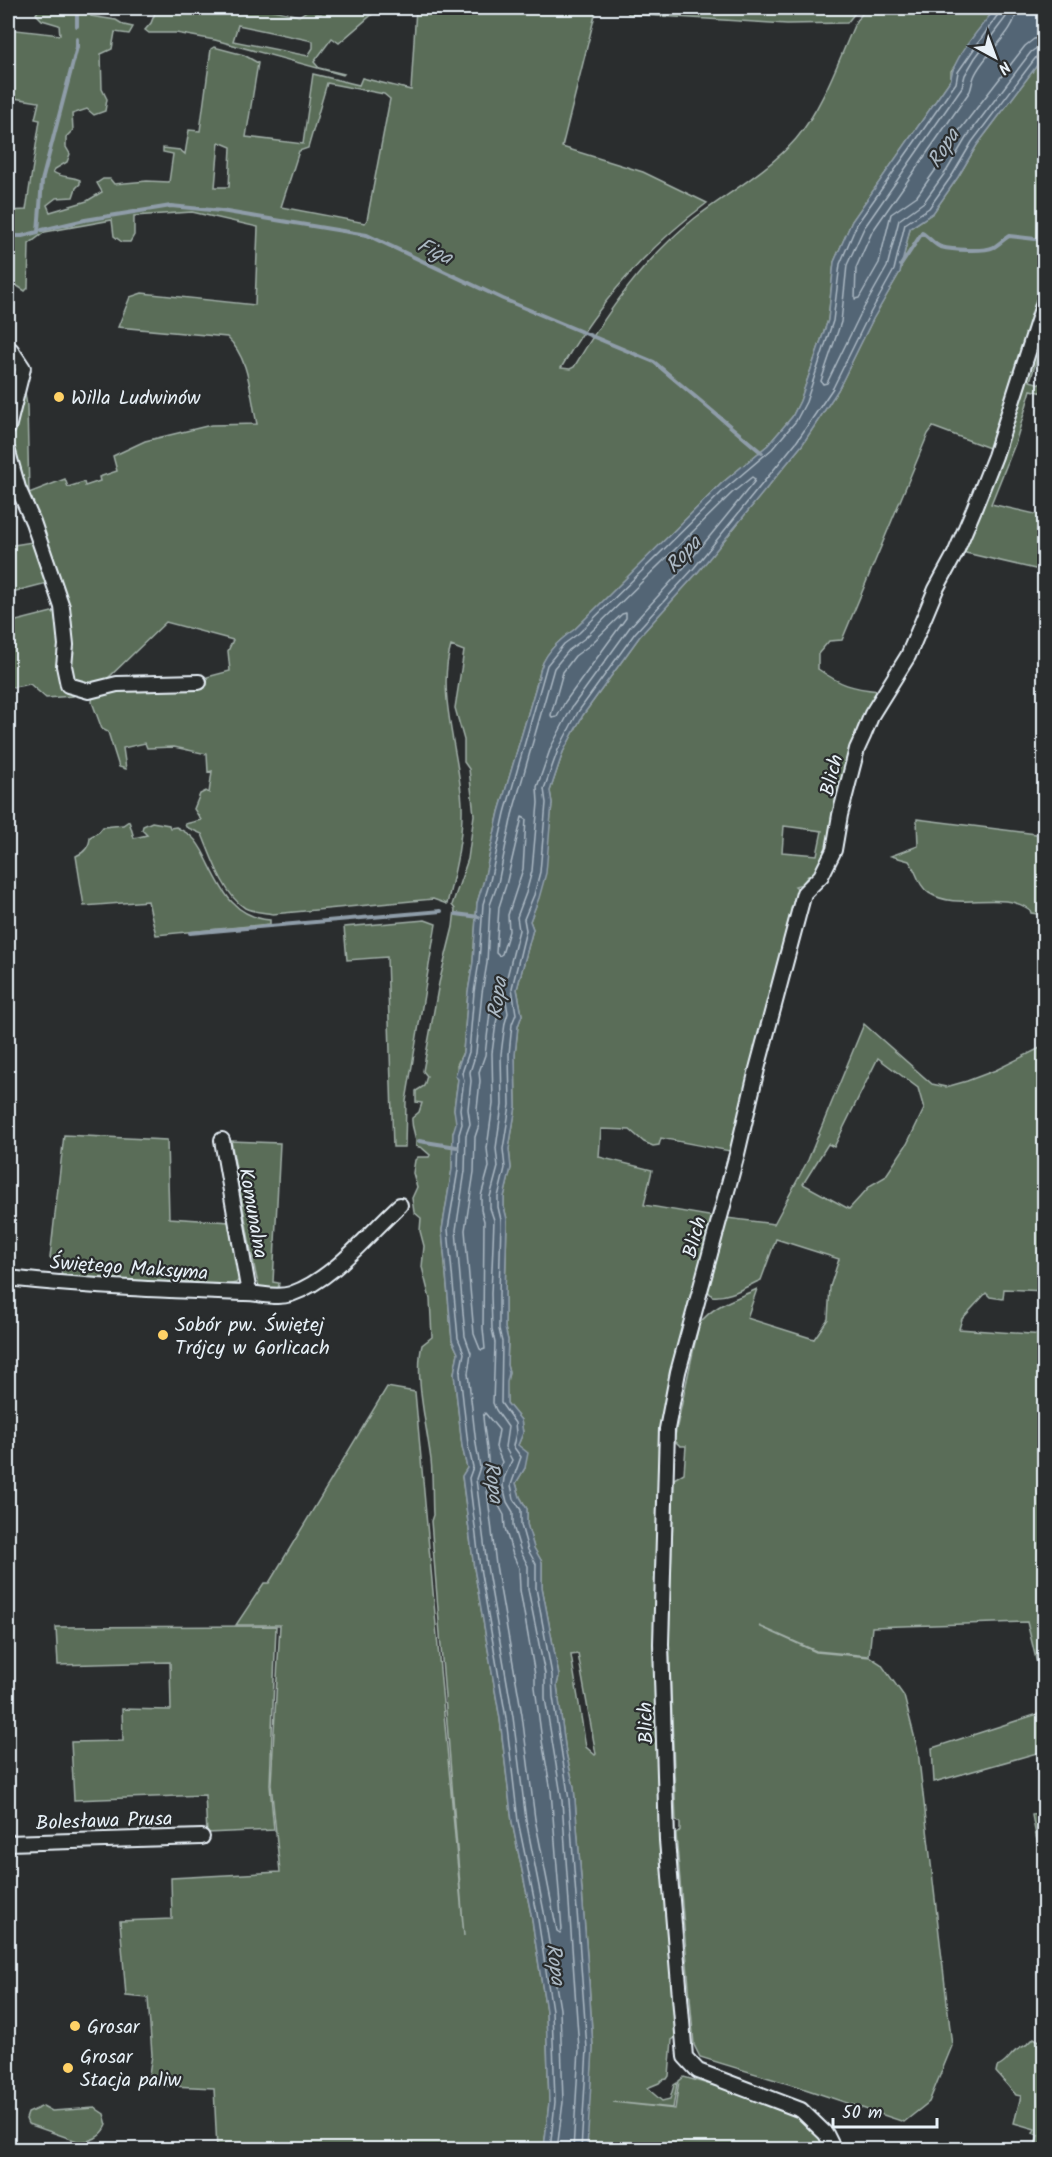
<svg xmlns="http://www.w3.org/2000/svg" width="1052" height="2157" font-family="Kalam,sans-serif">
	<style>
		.green { fill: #5a6d58; stroke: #a1afa8; stroke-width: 1.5; fill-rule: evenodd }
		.water { fill: #536575; stroke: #8f9da9; stroke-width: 1.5 }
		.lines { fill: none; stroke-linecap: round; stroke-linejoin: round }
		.shore { stroke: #acb9c4; stroke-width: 1.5 }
		.stream { stroke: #8f9da9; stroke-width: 4 }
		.street-casing { stroke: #e8f1f8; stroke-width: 18 }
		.street { stroke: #2a2d2e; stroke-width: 14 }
		.poi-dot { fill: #ffd166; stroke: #2a2d2e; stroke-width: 2 }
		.labels { text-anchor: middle; stroke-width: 4.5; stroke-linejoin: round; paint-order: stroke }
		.poi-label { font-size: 20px; fill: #e8f1f8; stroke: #2a2d2e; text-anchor: start }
		.street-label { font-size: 20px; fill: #e8f1f8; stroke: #2a2d2e }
		.water-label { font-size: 21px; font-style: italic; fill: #acb9c4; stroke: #2a2d2e }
	</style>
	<rect width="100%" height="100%" fill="#2a2d2e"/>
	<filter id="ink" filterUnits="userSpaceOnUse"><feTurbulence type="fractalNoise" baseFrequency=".0167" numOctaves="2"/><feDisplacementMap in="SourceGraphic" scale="12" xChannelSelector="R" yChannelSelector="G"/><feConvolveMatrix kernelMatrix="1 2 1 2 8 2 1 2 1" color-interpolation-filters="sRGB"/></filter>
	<g filter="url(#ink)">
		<g class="green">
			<path d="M40,8H104L91,11V16L116,20L124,25L133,27L129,34L115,32L112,49L101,54L102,89L107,99L105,111L94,115L87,109L72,114L73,130L66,137V147L70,154L67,162L55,169L53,172C62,178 70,176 80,180V184L76,188L73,197L56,198L47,205L50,212L87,201L102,192L97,183L103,179H110L114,184L147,181L169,182L173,154L163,152V148L180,150L185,154L189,130L200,131L211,49L214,47L244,55L258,63L246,137L303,144L313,74L359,85L362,78L411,90L416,8H567L596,11L562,147L643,172L707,203C648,247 598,304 561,368L570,369L574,367C608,311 644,259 695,218C728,193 769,170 796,139C823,107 839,59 856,21L867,8H996L951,71V79L852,221L834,262L828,320L800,401L792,417L768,445L722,483L575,629C558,641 542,655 539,676L499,812L484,880L477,903L473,962L468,992L463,1052L457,1065L458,1079L454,1109L457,1123L453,1133L452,1169L442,1230L452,1340L458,1353L454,1373L462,1446L467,1468L462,1477L474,1568L500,1719L512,1822L531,1914L546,2011L549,2102L544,2148H537L536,2150L217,2149L214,2088L151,2085L149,2075L152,2055L148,1998L126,1996L120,1921L172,1919L171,1878L280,1872L271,1784L280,1625H236L264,1583H269L387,1387L415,1392L464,1936L431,1521L433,1515C432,1497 433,1478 431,1460C427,1427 414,1376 422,1345L432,1337L430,1299L422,1267L424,1246L420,1231L421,1218L414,1212L412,1198L417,1187L413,1173L415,1160L418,1157H429L430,1155L422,1148L416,1146C417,1135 411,1129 412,1118L419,1112L422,1103L416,1102V1091L424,1086L427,1076L423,1071L439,983L453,927L455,909L452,905L468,859L474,815L469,769L464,762V740L455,708L464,651L451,646C436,694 460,754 462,805C463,839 455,871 447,904L433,899L273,914C264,912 252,912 245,908C224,895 211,856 202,834L186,827L185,824L201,820L194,809L200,794L206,791L209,793L212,771L208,772L207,754L174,747L147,748L145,743L123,748L126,769L119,767L108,732L102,729L92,702L93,694L99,691L202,687L207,685V677L230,671L228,651L233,640L166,622L106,680L86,685L72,679L68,667V620L11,457C10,429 15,405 23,379L27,406L29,493L65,479L68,487L84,482L85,486L100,481L99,477L117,471L113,456L145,441L211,425L257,424C250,394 250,359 227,337L118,327L130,297L142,293L255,305L258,227L192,212L134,216V235L130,242H122L114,236L112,220L45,232L29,244L28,288L25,291L8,280L10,260L8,259V211L26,210L40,120L35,119L39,102L8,97V29L60,35L59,25L42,20L36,14ZM327,83L384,94L390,99L367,220L365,223L281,207L299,151L308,148ZM219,142L231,147L229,187H215Z"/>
			<path d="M157,8H265L299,16L308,10L320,14L328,8H385L375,12L339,43L332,38L314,62L319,68L344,74L343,75L215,40L176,33H149L145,30L151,23ZM238,25L313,41V48L308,56L233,41Z"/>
			<polygon points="628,8 859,8 847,23 787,24 628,14"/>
			<path d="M1044,56V287L1016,365L1001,422L992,449L933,427L928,434L842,640L829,641L818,654V669C841,685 851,688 879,691L861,721L852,746L845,779L837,798V816L833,836L816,875L808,876L802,884L795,886L802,892L735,1152L661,1138L659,1145L653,1146L644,1142L630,1130L601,1129L599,1157L652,1170L644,1205L715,1217L670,1397L663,1843L676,2037L672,2040L669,2076L667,2079L662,2080L659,2083L647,2088L662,2101L670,2099L674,2085L677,2083L673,2108L613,2102L675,2109L679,2081L684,2077L756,2098L758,2102L766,2104L769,2102C801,2117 809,2118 828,2149H586L593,2047L589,1982L574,1787L566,1753L557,1685L559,1676L542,1587V1562L534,1548L527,1524V1509L520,1497L516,1483L525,1468L518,1445L523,1433L521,1420L507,1403L506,1382L509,1373L507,1365L508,1340L505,1328V1294L507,1219L504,1207V1197L511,1168L509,1149L516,1106L515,1055L518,1026L522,1015L517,989L533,929L530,921L539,897L547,852L552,803L550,791L563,752L583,715L640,636L698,572L802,445L838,390L873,319L900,272L910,228L933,213L958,177L977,145ZM784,826L822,831L817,855L782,852ZM578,1654L596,1754L595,1755L586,1747L571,1655Z"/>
			<polygon points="1044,321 1044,337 1030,381 1044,385 1044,393 1031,390 1015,444 991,504 1044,516 1044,571 966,553 963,548"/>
			<polygon points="32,542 47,583 8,593 8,546"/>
			<polygon points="60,610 73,696 46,698 30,684 8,688 8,623"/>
			<path d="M917,819L1044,835V915L1031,913L1030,910C1001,889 959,912 929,893C918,886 917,871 909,861L891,856L918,846Z"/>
			<path d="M129,821L134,838L147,835L142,830L143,826L152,822L169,825L170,828L176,827C181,830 188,833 192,837C199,843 203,852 207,860C222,890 233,917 270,920V924L156,935L148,901L84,906L76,856C84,853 90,846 90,837L99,832L103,827L123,825Z"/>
			<polygon points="425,920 436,924 406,1101 405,1147 393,1147 387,957 347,960 344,927"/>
			<path d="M864,1024L932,1084L946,1087L967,1081L996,1070L1044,1046V1291L1004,1289L1003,1299L990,1297L986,1293L962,1319L959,1329L1044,1335V1692L1027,1622L872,1627L869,1656L816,1651L759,1626L816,1652L870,1657L881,1664L904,1696L918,1751L952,2046L929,2102L904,2122L799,2087L700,2057L694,2045L676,1834L680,1831V1823L676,1820L669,1640L674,1479L684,1473L686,1446H680L674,1440L699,1324C713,1305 736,1299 757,1289L747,1318L814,1339L828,1319L830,1287L839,1259L776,1239L761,1280C745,1287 729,1298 712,1296L708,1291L727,1218L774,1224L808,1160ZM878,1058L918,1088L924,1109L907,1144L885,1177L871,1185L849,1209L803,1184L828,1144L834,1147Z"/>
			<polygon points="64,1135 167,1140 169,1218 230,1222 241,1277 236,1283 226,1285 204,1286 188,1281 166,1282 61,1277 63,1260 50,1258"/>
			<path d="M231,1141L280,1143L273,1282L279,1283L278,1289L261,1290C256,1284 254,1261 251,1251Z"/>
			<polygon points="276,1626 270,1785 274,1830 207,1833 205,1795 74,1800 71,1742 123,1741 122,1709 171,1710 170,1662 58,1665 56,1627"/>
			<polygon points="1044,1712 1044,1751 934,1782 932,1748"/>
			<polygon points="1044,1812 1044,1876 1032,1815"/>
			<path d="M1044,2036V2149H1034L1038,2135L1033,2133L1035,2129L1014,2123L1021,2096L1016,2095L996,2072L997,2067C1007,2064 1009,2055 1017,2050C1024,2045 1028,2046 1034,2038L1039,2041Z"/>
			<path d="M43,2106L52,2111L95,2108L104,2114L107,2125C102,2137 90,2143 77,2141L28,2124L26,2119L28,2113Z"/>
		</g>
		<path class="water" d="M996,8H1044V56L977,145L958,177L933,213L910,228L900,272L873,319L838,390L802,445L698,572L640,636L583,715L563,752L550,791L552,803L546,873L539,898L530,921L533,929L517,989L522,1015L518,1026L515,1055L516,1106L509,1149L511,1168L504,1197V1207L507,1219L505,1294V1328L508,1340L507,1365L509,1373L507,1382V1403L521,1420L523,1433L518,1445L528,1453L525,1468L516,1483L520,1497L527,1509V1524L534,1548L542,1562V1587L559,1676L557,1685L566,1753L574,1787L589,1982L593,2049L587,2149H544L549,2102L546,2011L531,1914L512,1822L500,1719L474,1568L462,1476L467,1468L462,1446L454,1373L458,1353L452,1340L442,1230L452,1169L453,1133L456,1123L454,1109L458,1079L455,1076L463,1052L468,992L473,962L477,903L484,880L499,812L539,676C542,655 558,641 575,629L722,483L768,445L792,417L800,401L828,320L834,262L852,221L951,79C952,59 983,24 996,8Z"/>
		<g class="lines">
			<g class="shore">
				<polyline points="1008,8 1006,17 975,58 965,75 962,87 864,228 847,265 841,322 821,381 823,384 827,383 861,313 887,267 899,220 924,202 947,170 966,138 1031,52 1038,47 1044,46"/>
				<path d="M1017,8C1016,33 983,54 974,77C972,82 972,86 970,91L872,232L856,268L855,299L859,298L879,263L891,214L917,196L939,165L959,131L1025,46L1034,39L1044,37"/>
				<polygon points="626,613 626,618 565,702 557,717 552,718 551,715 563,672 575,656 590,645 622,614"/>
				<polygon points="522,817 526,819 523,869 508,915 509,931 502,954 499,956 496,953 499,907 506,885"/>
				<polygon points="492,995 496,997 499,1011 496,1023 492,1053 493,1104 487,1148 489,1167 481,1196 481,1210 484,1221 483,1328 485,1349 482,1350 480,1349 474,1334 465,1230 474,1172 475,1137 479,1125 477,1109 480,1081 479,1072 485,1055"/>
				<path d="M485,1413L499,1430L496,1447L502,1462L495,1478L494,1488L499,1506L504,1515L505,1528L513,1555L519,1568L520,1590L535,1675V1687L542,1741L551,1791L562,1930L560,1933L557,1931L535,1819L522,1715L496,1565L486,1481C492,1465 484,1435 483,1416Z"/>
				<polyline points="550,2150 555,2102 552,2010 537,1913 518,1821 506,1718 480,1568 469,1478 473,1467 468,1445 460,1373 464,1353 458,1338 448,1229 458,1170 459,1134 462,1124 460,1109 464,1080 462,1073 469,1052 474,992 479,962 483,904 490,881 505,813 547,665 564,644 579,633 726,488 772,449 796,421 806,402 833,321 840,264 857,224 956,83 958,72 999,13 1000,8"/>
				<polyline points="557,2150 563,2102 560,2009 544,1912 526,1820 513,1717 487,1566 476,1479 480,1467 476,1444 468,1373 471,1353 465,1336 456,1230 465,1171 466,1135 470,1124 468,1109 471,1081 470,1072 476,1053 482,993 487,963 490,905 498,883 512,815 554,668 569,650 585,638 732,493 752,477 755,479 754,482 688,563 630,627 572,707 551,747 537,787 538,803 532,871 526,893 517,917 519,930 504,989 508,1013 505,1023 501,1054 502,1105 496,1148 498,1167 490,1197 490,1208 494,1220 491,1294 492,1329 495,1343 493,1403 496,1410 508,1427 505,1447 512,1460 504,1478 503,1486 507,1502 513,1512 513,1526 521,1552 528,1566 528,1589 545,1674 545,1698 562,1801 579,2049 573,2150"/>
				<polyline points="581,2150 587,2049 569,1800 553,1697 552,1675 536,1588 536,1564 528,1550 521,1525 521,1510 514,1499 511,1485 521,1457 513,1446 516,1433 515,1423 501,1403 502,1342 499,1329 499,1294 501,1220 498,1207 498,1197 505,1168 503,1149 510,1105 509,1054 512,1024 516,1014 512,988 526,930 524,919 534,895 540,872 546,803 544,789 558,750 578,712 635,633 694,568 797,441 833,388 868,317 894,270 905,224 929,208 953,174 972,142 1037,56 1044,54"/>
			</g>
			<g class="stream">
				<polyline points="77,26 77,8"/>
				<polyline points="42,230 85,220 171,206 221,211 367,235 503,299 654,362 762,453"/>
				<polyline points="8,236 22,236 38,232 42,181 77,47 77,39"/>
				<path d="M901,265L922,233C929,237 935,246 941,247C952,250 984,252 994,247C999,244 1004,239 1009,236L1044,240"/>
				<polyline points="456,914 479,917"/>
				<polyline points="190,933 441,911"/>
				<polyline points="419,1141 457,1147"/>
			</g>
			<defs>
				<g id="street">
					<polyline points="8,350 11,350 23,368 8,428"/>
					<polyline points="8,452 18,488 33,522 62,607 66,645 64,666 68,685 89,691 117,684 199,682"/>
					<polyline points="222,1140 249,1293"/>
					<path d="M8,1278C86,1287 166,1290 245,1293C260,1293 276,1299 291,1294C334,1279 367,1235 400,1205"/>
					<polyline points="8,1843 202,1837"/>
					<polyline points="834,2150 826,2134 801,2110 698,2071 685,2057 667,1840 661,1644 667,1429 678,1372 737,1154 757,1069 804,893 821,876 834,850 840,815 857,749 863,736 872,714 908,656 936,589 955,554 974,509 995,456 1044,302"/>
				</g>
			</defs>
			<use href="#street" class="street-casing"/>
			<use href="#street" class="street"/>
		</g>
	</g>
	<g class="poi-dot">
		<circle cx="59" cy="397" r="6"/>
		<circle cx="163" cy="1335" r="6"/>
		<circle cx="75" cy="2026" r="6"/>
		<circle cx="68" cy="2068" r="6"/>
	</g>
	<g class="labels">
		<g class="poi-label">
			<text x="71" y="404">Willa Ludwinów</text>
			<text x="175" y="1331">Sobór pw. Świętej<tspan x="175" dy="23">Trójcy w Gorlicach</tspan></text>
			<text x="87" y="2033">Grosar</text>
			<text x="80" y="2063">Grosar<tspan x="80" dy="23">Stacja paliw</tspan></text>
		</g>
		<g class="street-label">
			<text transform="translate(831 775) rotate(-76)" y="7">Blich</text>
			<text transform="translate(254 1213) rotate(80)" y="7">Komunalna</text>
			<text transform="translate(694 1237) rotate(-75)" y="7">Blich</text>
			<text transform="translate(129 1267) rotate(4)" y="7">Świętego Maksyma</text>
			<text transform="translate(645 1723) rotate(-92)" y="7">Blich</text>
			<text transform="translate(104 1820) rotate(-2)" y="7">Bolesława Prusa</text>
		</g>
		<g class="water-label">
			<text transform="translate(943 148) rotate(-58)" y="7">Ropa</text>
			<text transform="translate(435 251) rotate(25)" y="7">Figa</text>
			<text transform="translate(683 554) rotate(-47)" y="7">Ropa</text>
			<text transform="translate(497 998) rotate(-82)" y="7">Ropa</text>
			<text transform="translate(494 1482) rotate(83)" y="7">Ropa</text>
			<text transform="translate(556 1964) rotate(83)" y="7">Ropa</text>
		</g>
	</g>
	<rect width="1052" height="2157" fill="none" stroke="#2a2d2e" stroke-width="30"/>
	<rect x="15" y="15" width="1022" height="2127" fill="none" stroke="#e8f1f8" stroke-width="2" filter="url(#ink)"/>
	<g transform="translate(995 57) rotate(139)" stroke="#2a2d2e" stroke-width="4.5" paint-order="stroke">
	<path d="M0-4.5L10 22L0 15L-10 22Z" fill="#e8f1f8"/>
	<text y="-9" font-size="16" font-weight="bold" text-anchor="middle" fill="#e8f1f8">N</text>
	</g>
	<path d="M833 2118v9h104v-9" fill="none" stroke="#e8f1f8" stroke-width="3"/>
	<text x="842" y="2118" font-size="18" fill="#e8f1f8" stroke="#2a2d2e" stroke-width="4.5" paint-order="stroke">50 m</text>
</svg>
